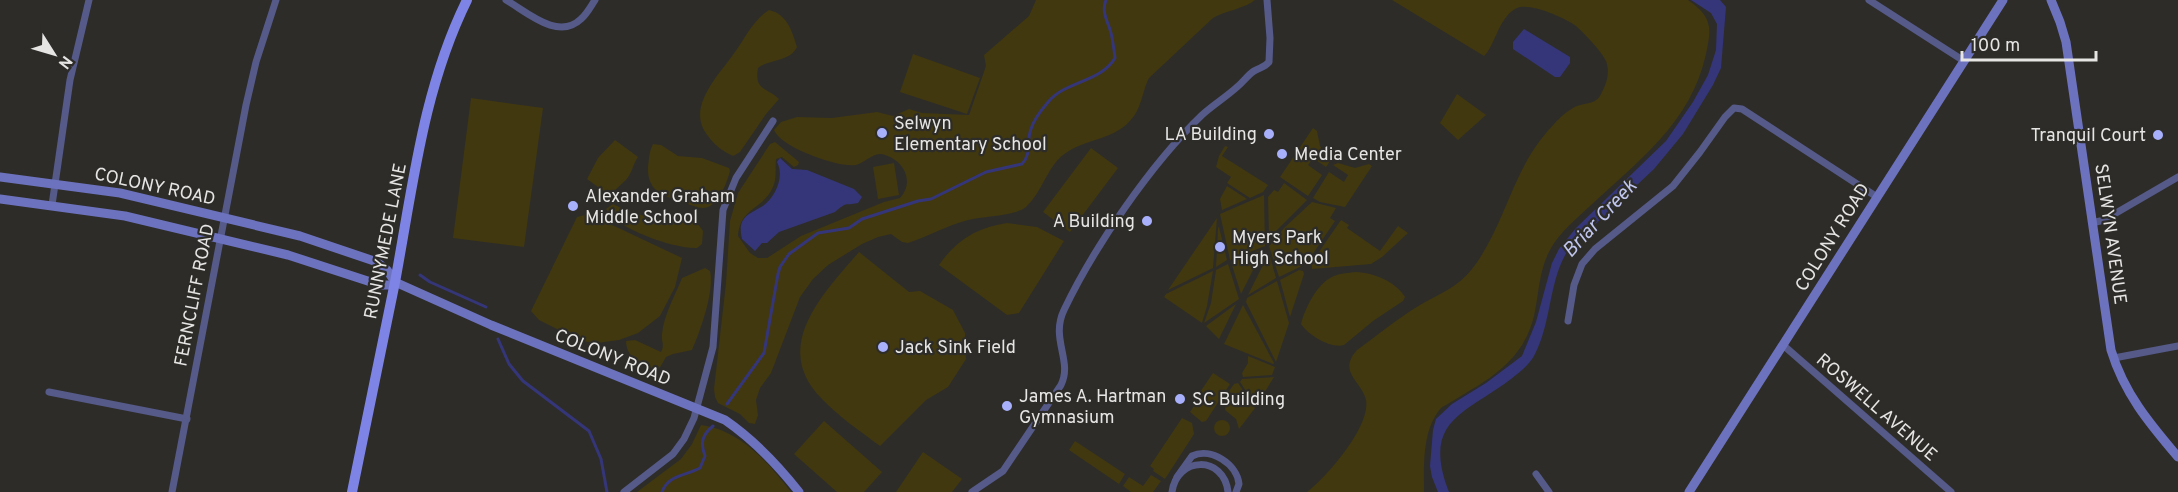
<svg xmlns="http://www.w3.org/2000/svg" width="2178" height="492" font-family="Overpass,sans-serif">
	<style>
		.green { fill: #41380f }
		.water { fill: #353679 }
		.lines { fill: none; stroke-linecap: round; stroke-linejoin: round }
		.stream { stroke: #353679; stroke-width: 3 }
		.street { stroke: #555a89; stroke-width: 7 }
		.secondary { stroke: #6c72be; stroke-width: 9 }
		.primary { stroke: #7e84e6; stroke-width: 10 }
		.poi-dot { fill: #a8b0fc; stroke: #2d2c29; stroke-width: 2 }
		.labels { text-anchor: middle; stroke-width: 4.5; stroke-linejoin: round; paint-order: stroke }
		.poi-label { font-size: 18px; fill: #e6e5e4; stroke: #2d2c29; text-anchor: start }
		.street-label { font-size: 18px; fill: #e6e5e4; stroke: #2d2c29 }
		.water-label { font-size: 20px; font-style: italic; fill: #c0c5ed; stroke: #2d2c29 }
	</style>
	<rect width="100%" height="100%" fill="#2d2c29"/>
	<g class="green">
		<path d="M1036,0H1255C1246,8 1225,11 1213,18L1149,78C1143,89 1142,105 1134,116C1115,142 1086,137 1063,155C1047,168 1042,192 1026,207C1015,216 983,216 968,220C948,225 929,236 908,243L902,242L891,234L878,237L862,244L828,265L813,279L800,297L771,373L760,388L756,400L758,415L755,424L749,423L740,414L718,403L715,397L714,389L726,283L730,221L738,193L770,144L775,142L799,162L798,165L794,167L782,157L776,159C775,169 777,178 773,187C763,210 740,207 738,236L750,253L758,258H767L801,236L884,202L900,198C916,180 902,158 881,154C873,153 864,163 856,165C838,168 780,147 774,130L781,122L797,117L832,118L877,112L893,116L909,109L922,113L969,115L986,66L984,55L1029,16Z"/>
		<path d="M1392,0H1688C1712,17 1712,27 1706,54C1691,123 1638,161 1590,206C1576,219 1559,233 1550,250C1539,270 1539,294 1534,316C1522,366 1481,383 1441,408C1422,430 1424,464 1424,492H1307C1327,477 1371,426 1366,400C1362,381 1337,372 1357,350C1378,335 1398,318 1420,305C1439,294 1458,287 1472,269C1504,228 1512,172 1546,133C1554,124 1562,114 1573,108C1584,101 1596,107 1602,92C1607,82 1610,72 1606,61C1602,52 1584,33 1576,26C1566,18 1529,2 1517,8C1499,16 1495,46 1484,56Z"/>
		<path d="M769,10C787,14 792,31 797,47C790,62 769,59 758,68C754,91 767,87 779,99L766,114L740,152L733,156C724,152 714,145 708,136C685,108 718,76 735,52C745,38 754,19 769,10Z"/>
		<polygon points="913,54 980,78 967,114 900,92"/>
		<polygon points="1457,94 1486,115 1458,140 1440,123"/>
		<polygon points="471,98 543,108 524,247 453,238"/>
		<polygon points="1313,128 1317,131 1320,146 1330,161 1326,167 1313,158 1308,165 1322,175 1308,196 1280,177"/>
		<path d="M615,140L638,157C633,164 632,173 626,180C620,186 615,189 610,196L587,179L598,158Z"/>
		<path d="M653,144L661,145L678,156L702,158L729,168L730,171C727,182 720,202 708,207C700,210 692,205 685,203C665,196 647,193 648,167C649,159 649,152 653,144Z"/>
		<polygon points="1225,146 1228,147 1222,156 1268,185 1263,192 1250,198 1227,183 1231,177 1216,167 1219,156"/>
		<polygon points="1091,148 1118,168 1070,232 1043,212"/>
		<polygon points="894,163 899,195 878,199 873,167"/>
		<polygon points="1338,163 1355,168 1369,164 1372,166 1345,207 1320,202 1313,198 1329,172 1344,182 1348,175 1333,165"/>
		<polygon points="1284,183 1307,200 1269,238 1268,197 1274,190 1278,192"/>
		<polygon points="1227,186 1247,199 1222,210 1220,199"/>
		<polygon points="1264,195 1265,246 1230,260 1220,214"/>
		<polygon points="1312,202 1336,208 1330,218 1335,221 1308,261 1302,266 1279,277 1269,246 1284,228"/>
		<path d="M613,204L631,213L652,217L661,222C677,218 691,212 703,231L702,244L697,248C674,249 617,229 606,209Z"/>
		<polygon points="589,214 682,258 675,287 660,316 638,333 619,340 597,343 581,341 539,320 531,311 577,217"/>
		<polygon points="1217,218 1213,268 1168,290"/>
		<polygon points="1341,220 1349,225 1347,228 1380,251 1398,226 1408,233 1382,257 1371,264 1312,269 1312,262"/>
		<path d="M1007,223L1037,227L1064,241L1019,313L1007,315L939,265C956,240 978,227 1007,223Z"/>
		<polygon points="1219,227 1227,260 1216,267 1218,228"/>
		<polygon points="1262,249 1263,250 1241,294 1231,262"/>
		<path d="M859,252L909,292L920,291L953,310L965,333L966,359L948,387L926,400L880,446C860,431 839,417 822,399C770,347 823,294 859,252Z"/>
		<polygon points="1269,253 1276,278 1248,295"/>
		<polygon points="1228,264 1239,299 1204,323 1211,303 1216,270"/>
		<path d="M705,268L710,271C715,290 700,332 692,350L673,354L666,357L659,369C644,369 626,358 626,341L635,340L661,352C665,345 661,341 662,334C664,314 675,296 682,278Z"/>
		<polygon points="1299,270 1303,271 1304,274 1290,317 1280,280"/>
		<polygon points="1213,271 1207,306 1202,323 1164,297 1166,294"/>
		<path d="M1356,272C1374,273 1395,281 1405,297L1403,301L1373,321L1344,345C1331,349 1308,335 1301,324C1305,308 1317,284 1332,277C1339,273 1348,273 1356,272Z"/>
		<polygon points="1277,281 1289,323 1276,362 1246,302 1247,298"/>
		<polygon points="1236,304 1219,339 1206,326"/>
		<polygon points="1243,305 1274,363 1273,364 1224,344"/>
		<polygon points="1248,356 1275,367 1272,375 1243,377 1242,373 1248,363"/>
		<polygon points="1213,373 1230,384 1206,421 1202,422 1190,412 1194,406 1192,404"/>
		<polygon points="1274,377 1256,406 1240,382 1242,379"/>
		<polygon points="1238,383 1255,408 1239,429 1236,419 1225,410 1227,394 1234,384"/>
		<polygon points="1182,418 1192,423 1194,434 1165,479 1153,471 1154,469 1150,466"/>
		<circle cx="1222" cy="428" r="8"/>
		<polygon points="824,421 882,472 864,492 837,492 794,454"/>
		<path d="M701,425C740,430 768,462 791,492H637L681,459L692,444Z"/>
		<polygon points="1075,441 1125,474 1119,484 1069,450"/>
		<polygon points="923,452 962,479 952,492 896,492"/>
		<polygon points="1151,475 1161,481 1153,492 1131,492 1123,486 1129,477 1143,486"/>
	</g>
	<g class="water">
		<path d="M1691,0H1720L1726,7L1721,68L1713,85L1683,134L1654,169L1568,250C1548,282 1552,323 1534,356C1528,366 1520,372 1511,379C1465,414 1421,420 1449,492H1438L1432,477L1430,466L1433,430L1436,419L1452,404L1486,383L1522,356L1536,322L1552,263L1559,249L1576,228L1666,141L1693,102L1708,75L1716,50L1717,24L1711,13Z"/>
		<polygon points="1524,29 1570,57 1570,63 1560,77 1555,77 1513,49 1513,42"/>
		<path d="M780,158L792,169L807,170L854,189L862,197L858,203C843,206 848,201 835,212L779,232L767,243H762L755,251L742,239C737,217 748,215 763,206C775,197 785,177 777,162Z"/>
	</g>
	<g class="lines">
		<g class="stream">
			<polyline points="420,275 430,282 486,307"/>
			<polyline points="498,339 509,364 523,381 589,431 601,459 607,492"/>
			<path d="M727,404L764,353L778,274L780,267L789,254L818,233L849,228L862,219L918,201L931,199L986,172L1022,164C1032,154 1026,141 1031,129C1034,119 1042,109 1049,101C1066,81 1101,82 1115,58C1114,50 1113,41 1111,33C1108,21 1101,13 1106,0"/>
			<path d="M662,492C668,475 685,476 700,468L705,456C700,443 702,435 713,426"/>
		</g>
		<g class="street">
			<path d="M506,0C527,12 558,41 581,19C587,14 591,6 595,0"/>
			<polyline points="1869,0 1964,61"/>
			<polyline points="52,205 70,80 89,0"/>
			<polyline points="2092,223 2104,220 2178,177"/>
			<polyline points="1568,321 1574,285 1582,264 1595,249 1673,186 1700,152 1725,117 1734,108 1742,109 1877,197"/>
			<polyline points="1783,345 1951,492"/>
			<polyline points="2114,358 2178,346"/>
			<polyline points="49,392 187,419"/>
			<polyline points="1536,474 1549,492"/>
			<path d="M1177,477L1192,456C1211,447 1237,464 1239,484L1236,492"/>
			<polyline points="172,492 246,105 256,62 276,0"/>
			<polyline points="624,492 673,454 684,439 694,418 713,347 723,210 736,178 773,121"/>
			<path d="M972,492L1003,471L1061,385C1073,361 1050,339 1064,310C1094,247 1151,164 1202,115C1213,105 1226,97 1237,87C1243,82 1248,75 1254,71C1260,67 1264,68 1269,62L1270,38L1267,0"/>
			<path d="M1172,492C1177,456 1224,455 1228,492"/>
		</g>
		<g class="secondary">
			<path d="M2051,0L2060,22L2066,42L2111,350C2124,393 2149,423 2178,457"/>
			<path d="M0,177L120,193L300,236L377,262L387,270L395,282L491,325L725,420C754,440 777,464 799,492"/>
			<polyline points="0,199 125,216 288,255 380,285 391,285 395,282"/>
			<polyline points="1689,492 2003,0"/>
		</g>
		<path class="primary" d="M352,492C366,422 381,352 395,282C413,186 423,89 467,0"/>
	</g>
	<g class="poi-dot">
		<circle cx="882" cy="133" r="6"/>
		<circle cx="1269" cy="134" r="6"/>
		<circle cx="2158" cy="135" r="6"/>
		<circle cx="1282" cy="154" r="6"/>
		<circle cx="573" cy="206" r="6"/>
		<circle cx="1147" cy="221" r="6"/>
		<circle cx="1220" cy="247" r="6"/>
		<circle cx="883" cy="347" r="6"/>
		<circle cx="1180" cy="399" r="6"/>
		<circle cx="1007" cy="406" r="6"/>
	</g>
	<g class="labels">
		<g class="poi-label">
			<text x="894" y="129">Selwyn<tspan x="894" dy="21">Elementary School</tspan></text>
			<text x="1257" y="140" text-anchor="end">LA Building</text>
			<text x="2146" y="141" text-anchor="end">Tranquil Court</text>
			<text x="1294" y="160">Media Center</text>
			<text x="585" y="202">Alexander Graham<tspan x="585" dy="21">Middle School</tspan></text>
			<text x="1135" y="227" text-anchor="end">A Building</text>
			<text x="1232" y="243">Myers Park<tspan x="1232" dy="21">High School</tspan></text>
			<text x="895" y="353">Jack Sink Field</text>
			<text x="1019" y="402">James A. Hartman<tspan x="1019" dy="21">Gymnasium</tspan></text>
			<text x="1192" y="405">SC Building</text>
		</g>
		<g class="street-label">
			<text transform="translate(155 186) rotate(12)" y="6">COLONY ROAD</text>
			<text transform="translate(2111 234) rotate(82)" y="6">SELWYN AVENUE</text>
			<text transform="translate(1832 237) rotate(-58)" y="6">COLONY ROAD</text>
			<text transform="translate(385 241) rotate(-79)" y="6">RUNNYMEDE LANE</text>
			<text transform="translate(194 295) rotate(-79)" y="6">FERNCLIFF ROAD</text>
			<text transform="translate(613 357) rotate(22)" y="6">COLONY ROAD</text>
			<text transform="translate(1877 407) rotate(41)" y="6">ROSWELL AVENUE</text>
		</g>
		<g class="water-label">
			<text transform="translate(1599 218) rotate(-47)" y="7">Briar Creek</text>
		</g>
	</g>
	<g transform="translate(54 54) rotate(127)" stroke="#2d2c29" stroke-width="4.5" paint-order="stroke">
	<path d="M0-4.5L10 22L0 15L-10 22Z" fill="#e6e5e4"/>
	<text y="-9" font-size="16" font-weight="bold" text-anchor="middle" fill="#e6e5e4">N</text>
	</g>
	<path d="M1962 51v9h134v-9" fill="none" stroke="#e6e5e4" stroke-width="3"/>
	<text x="1971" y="51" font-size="18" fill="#e6e5e4" stroke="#2d2c29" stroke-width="4.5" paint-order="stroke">100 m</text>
</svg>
